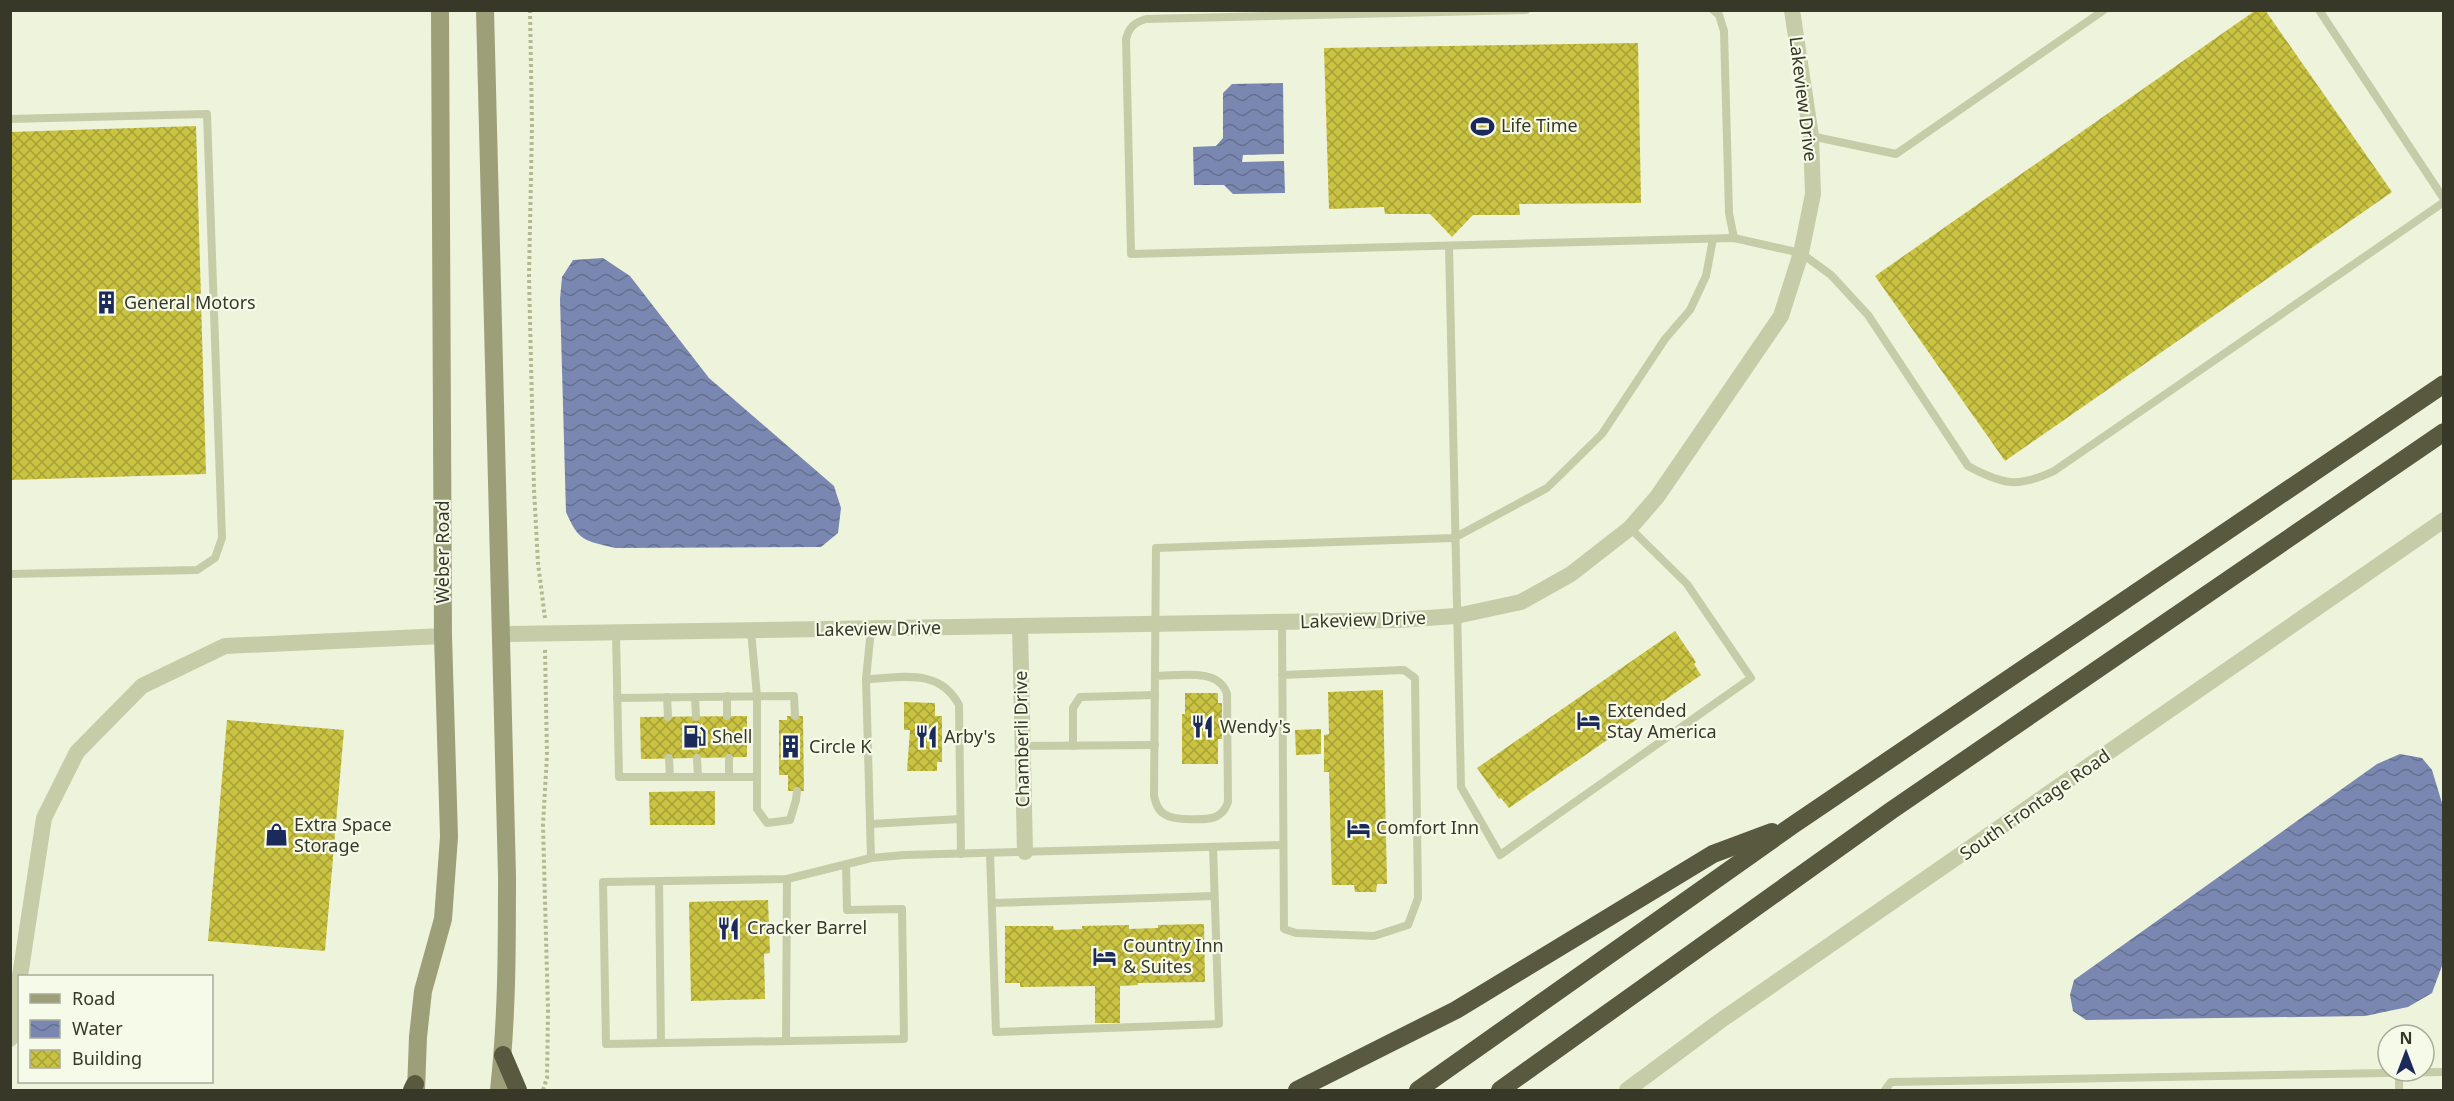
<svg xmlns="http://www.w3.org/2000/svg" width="2454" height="1101" font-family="'Noto Sans',sans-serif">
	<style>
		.water { fill: url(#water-waves) }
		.building { fill: url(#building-cross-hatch) }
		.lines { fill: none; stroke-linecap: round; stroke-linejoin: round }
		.path { stroke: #b3b891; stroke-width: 4; stroke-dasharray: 3 3; stroke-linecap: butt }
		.lane { stroke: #c6cca7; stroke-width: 8 }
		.street { stroke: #c6cca7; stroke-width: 16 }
		.secondary { stroke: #9d9f78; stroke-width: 18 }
		.highway { stroke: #59593f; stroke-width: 18 }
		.labels { text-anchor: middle; stroke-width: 4.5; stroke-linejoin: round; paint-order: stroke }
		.street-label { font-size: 18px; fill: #383828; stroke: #f6fae8 }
		.poi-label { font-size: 18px; fill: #383828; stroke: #f6fae8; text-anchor: start }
	</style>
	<defs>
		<pattern id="water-waves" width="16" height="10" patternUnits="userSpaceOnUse" patternTransform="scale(1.5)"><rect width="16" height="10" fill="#7a88b1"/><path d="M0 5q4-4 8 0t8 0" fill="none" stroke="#657090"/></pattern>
		<pattern id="building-cross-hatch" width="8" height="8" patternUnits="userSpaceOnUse" patternTransform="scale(1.5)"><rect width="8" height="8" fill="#cac342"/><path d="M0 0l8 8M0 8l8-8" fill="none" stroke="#a59f37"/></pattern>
	</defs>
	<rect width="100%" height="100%" fill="#eef3dc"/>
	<g class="water">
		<polygon points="1283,83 1284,154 1243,155 1242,162 1284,161 1285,193 1233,194 1224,185 1194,185 1193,147 1216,146 1223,138 1223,93 1232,84"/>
		<path d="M603,258L630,276L709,378L834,486L841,508L838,533L821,547L615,548C584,540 579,542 566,512L560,299L562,277L573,260Z"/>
		<polygon points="2400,754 2422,758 2432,770 2442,803 2443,963 2432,993 2408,1007 2365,1016 2086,1020 2073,1011 2070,995 2074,980 2377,764"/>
	</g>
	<g class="building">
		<polygon points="2256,10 2265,10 2392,192 2005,461 1875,276"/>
		<polygon points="1638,43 1641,203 1519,204 1520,215 1473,215 1452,237 1430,214 1385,214 1384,207 1329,209 1324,48"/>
		<polygon points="196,126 206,474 10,480 10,132"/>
		<polygon points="1675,631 1696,662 1694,664 1701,675 1509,808 1501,798 1499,799 1477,768"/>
		<polygon points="1383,690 1387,884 1377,884 1376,892 1355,892 1354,885 1332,885 1329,772 1324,772 1324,735 1329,734 1328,692"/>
		<polygon points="1185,693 1218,693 1218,703 1222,703 1222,739 1218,739 1218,764 1182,764 1182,714 1185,714"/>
		<polygon points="904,702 935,703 935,716 942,716 942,762 937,762 937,771 907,771 910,730 904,730"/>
		<polygon points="747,716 747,757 641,759 640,717"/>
		<polygon points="787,716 803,716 804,791 788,791 788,775 779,775 779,720 787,720"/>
		<polygon points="227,720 344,730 325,951 208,941"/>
		<polygon points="1321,729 1321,754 1296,755 1295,730"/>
		<polygon points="715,791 715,825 650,825 649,792"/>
		<polygon points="768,900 770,953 764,954 765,999 691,1001 689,902"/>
		<polygon points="1204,924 1205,982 1138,983 1138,985 1120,986 1120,1023 1095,1023 1095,986 1020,987 1020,983 1005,983 1005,926 1053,926 1054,930 1082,929 1082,926 1129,925 1129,929 1158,928 1158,925"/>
	</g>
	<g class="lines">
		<g class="path">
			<polyline points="530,10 532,125 529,277 534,489 538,563 545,618"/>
			<polyline points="543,1090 547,1078 548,1011 543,825 547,755 545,649"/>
		</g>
		<g class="lane">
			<path d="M1526,10L1146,19C1135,22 1129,27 1126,39L1131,254L1734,238L1801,253L1831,275L1868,315L1968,466C2003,485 2018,488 2054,471L2444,202"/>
			<polyline points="1713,10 1719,15 1724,31 1729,213 1734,238"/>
			<polyline points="2319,10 2444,199"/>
			<polyline points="10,119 207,114 222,538 215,558 197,570 10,574"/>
			<polyline points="1811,136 1896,154 2104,10"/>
			<polyline points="1449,246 1461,787 1500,855 1751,678 1687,584 1630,528"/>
			<polyline points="1282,622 1284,929 1296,933 1374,936 1408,925 1418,898 1415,678 1404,670 1282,675"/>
			<polyline points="871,629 866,679 871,858"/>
			<polyline points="616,634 619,777 757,777 757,696 751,631"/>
			<path d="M1155,676C1178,676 1219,667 1227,694L1228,802C1226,808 1223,813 1217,816C1209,821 1173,820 1166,815C1158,811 1156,804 1154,796L1156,548L1454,538L1547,488L1602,434L1665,339L1690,310L1706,276L1713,239"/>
			<path d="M866,679C901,678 939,667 959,705L961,854"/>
			<polyline points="727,696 727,716"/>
			<polyline points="667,697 668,717"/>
			<polyline points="695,697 696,717"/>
			<polyline points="617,698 794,696 795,716"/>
			<polyline points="1022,746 1155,745"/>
			<polyline points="1073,746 1073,708 1080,697 1155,695"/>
			<polyline points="669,758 670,777"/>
			<polyline points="697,758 698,777"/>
			<polyline points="729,758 729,777"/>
			<polyline points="757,777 757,809 767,823 790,820 796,800 797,791"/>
			<polyline points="870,824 960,819"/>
			<polyline points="990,853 996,1032 1219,1024 1213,847"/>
			<polyline points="846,864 847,910 902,909 904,1039 606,1044 603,882 787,879 871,858 904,855 1283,845"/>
			<polyline points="659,881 661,1043"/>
			<polyline points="992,903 1214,896"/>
			<polyline points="786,1041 787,879"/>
			<polyline points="2399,1073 2399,1090"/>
			<polyline points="1885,1090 1891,1082 2444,1072"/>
		</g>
		<g class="street">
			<polyline points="1020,626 1025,852"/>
			<polyline points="501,634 1398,620 1456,616 1521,602 1571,574 1630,528 1657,497 1781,316 1801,253 1813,194 1811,136 1792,10"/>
			<polyline points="20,976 44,818 77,752 142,686 225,646 443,636"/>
			<polyline points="10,1039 20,980"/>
			<polyline points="1627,1090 1720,1021 2444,520"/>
		</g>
		<g class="secondary">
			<path d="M485,10L507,876C507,948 507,1019 499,1090"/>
			<polyline points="416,1090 418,1037 423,991 443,919 449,837 443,636 440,10"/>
		</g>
		<g class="highway">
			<polyline points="503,1055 518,1090"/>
			<polyline points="412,1090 415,1084"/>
			<polyline points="1297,1090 1456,1010 1713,854 1772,832"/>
			<polyline points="1418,1090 1793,825 2444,384"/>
			<polyline points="1500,1090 1892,810 2444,432"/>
		</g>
	</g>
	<defs>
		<symbol id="stadium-bare" viewBox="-9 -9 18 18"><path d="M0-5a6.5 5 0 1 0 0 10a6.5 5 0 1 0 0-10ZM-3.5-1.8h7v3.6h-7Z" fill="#1c2a5b" stroke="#f6fae8" stroke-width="2.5" paint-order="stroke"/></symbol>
		<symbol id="building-bare" viewBox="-9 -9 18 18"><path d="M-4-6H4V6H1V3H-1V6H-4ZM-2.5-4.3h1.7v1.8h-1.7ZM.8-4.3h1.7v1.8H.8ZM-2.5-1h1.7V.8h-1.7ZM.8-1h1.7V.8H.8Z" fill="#1c2a5b" stroke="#f6fae8" stroke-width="2.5" paint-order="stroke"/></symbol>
		<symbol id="hotel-bare" viewBox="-9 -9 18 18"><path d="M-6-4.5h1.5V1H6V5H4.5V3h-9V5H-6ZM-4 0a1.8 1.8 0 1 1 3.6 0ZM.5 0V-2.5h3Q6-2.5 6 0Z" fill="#1c2a5b" stroke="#f6fae8" stroke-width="2.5" paint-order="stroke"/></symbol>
		<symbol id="restaurant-bare" viewBox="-9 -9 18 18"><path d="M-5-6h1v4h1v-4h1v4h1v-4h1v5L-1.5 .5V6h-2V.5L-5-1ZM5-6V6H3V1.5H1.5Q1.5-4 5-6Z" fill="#1c2a5b" stroke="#f6fae8" stroke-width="2.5" paint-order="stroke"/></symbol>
		<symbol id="fuel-bare" viewBox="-9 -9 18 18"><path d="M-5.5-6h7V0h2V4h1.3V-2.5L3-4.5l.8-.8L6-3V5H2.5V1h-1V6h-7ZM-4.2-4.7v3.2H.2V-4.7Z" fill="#1c2a5b" stroke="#f6fae8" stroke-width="2.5" paint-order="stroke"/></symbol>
		<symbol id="shop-bare" viewBox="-9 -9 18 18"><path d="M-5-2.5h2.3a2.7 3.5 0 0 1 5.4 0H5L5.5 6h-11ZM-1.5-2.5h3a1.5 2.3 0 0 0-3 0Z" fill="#1c2a5b" stroke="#f6fae8" stroke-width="2.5" paint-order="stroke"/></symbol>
	</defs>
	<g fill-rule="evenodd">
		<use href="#stadium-bare" x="1466" y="110" width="33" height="33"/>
		<use href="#building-bare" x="90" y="286" width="33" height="33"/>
		<use href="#hotel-bare" x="1572" y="704" width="33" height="33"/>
		<use href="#restaurant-bare" x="1186" y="710" width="33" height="33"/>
		<use href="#fuel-bare" x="678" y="720" width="33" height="33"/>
		<use href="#restaurant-bare" x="910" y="720" width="33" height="33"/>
		<use href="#building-bare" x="774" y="730" width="33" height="33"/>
		<use href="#hotel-bare" x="1342" y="812" width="33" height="33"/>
		<use href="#shop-bare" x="260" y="818" width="33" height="33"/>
		<use href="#restaurant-bare" x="712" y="912" width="33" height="33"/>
		<use href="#hotel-bare" x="1088" y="940" width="33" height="33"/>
	</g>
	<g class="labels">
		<g class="street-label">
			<text transform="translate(1803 99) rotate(83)" y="6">Lakeview Drive</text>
			<text transform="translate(443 552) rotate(-90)" y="6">Weber Road</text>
			<text transform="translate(1363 620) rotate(-2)" y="6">Lakeview Drive</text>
			<text transform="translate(878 629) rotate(-1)" y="6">Lakeview Drive</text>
			<text transform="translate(1022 739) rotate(-91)" y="6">Chamberli Drive</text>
			<text transform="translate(2035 805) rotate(-35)" y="6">South Frontage Road</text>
		</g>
		<g class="poi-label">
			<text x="1501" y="132">Life Time</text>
			<text x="124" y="309">General Motors</text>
			<text x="1607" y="717">Extended<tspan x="1607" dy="21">Stay America</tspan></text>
			<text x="1220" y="733">Wendy's</text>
			<text x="712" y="743">Shell</text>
			<text x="944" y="743">Arby's</text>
			<text x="809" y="753">Circle K</text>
			<text x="294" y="831">Extra Space<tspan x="294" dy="21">Storage</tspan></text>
			<text x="1376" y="834">Comfort Inn</text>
			<text x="747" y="934">Cracker Barrel</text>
			<text x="1123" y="952">Country Inn<tspan x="1123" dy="21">&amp; Suites</tspan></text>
		</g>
	</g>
	<rect width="2454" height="1101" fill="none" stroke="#383828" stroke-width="24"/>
	<rect x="18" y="975" width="195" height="108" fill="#f6fae8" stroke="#aaac9b" stroke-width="1.5"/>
	<rect x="30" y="994" width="30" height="9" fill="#9d9f78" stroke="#aaac9b" stroke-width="1.5"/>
	<text x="72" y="1005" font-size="18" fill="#383828">Road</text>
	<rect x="30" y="1020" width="30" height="18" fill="url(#water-waves)" stroke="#aaac9b" stroke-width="1.5"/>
	<text x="72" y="1035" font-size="18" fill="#383828">Water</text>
	<rect x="30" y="1050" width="30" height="18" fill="url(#building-cross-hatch)" stroke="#aaac9b" stroke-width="1.5"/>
	<text x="72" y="1065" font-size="18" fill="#383828">Building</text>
	<g transform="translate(2406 1053)"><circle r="28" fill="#f6fae8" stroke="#aaac9b" stroke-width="1.5"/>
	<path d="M0-4.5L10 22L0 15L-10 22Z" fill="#1c2a5b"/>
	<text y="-9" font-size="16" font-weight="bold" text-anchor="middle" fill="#383828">N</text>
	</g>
</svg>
